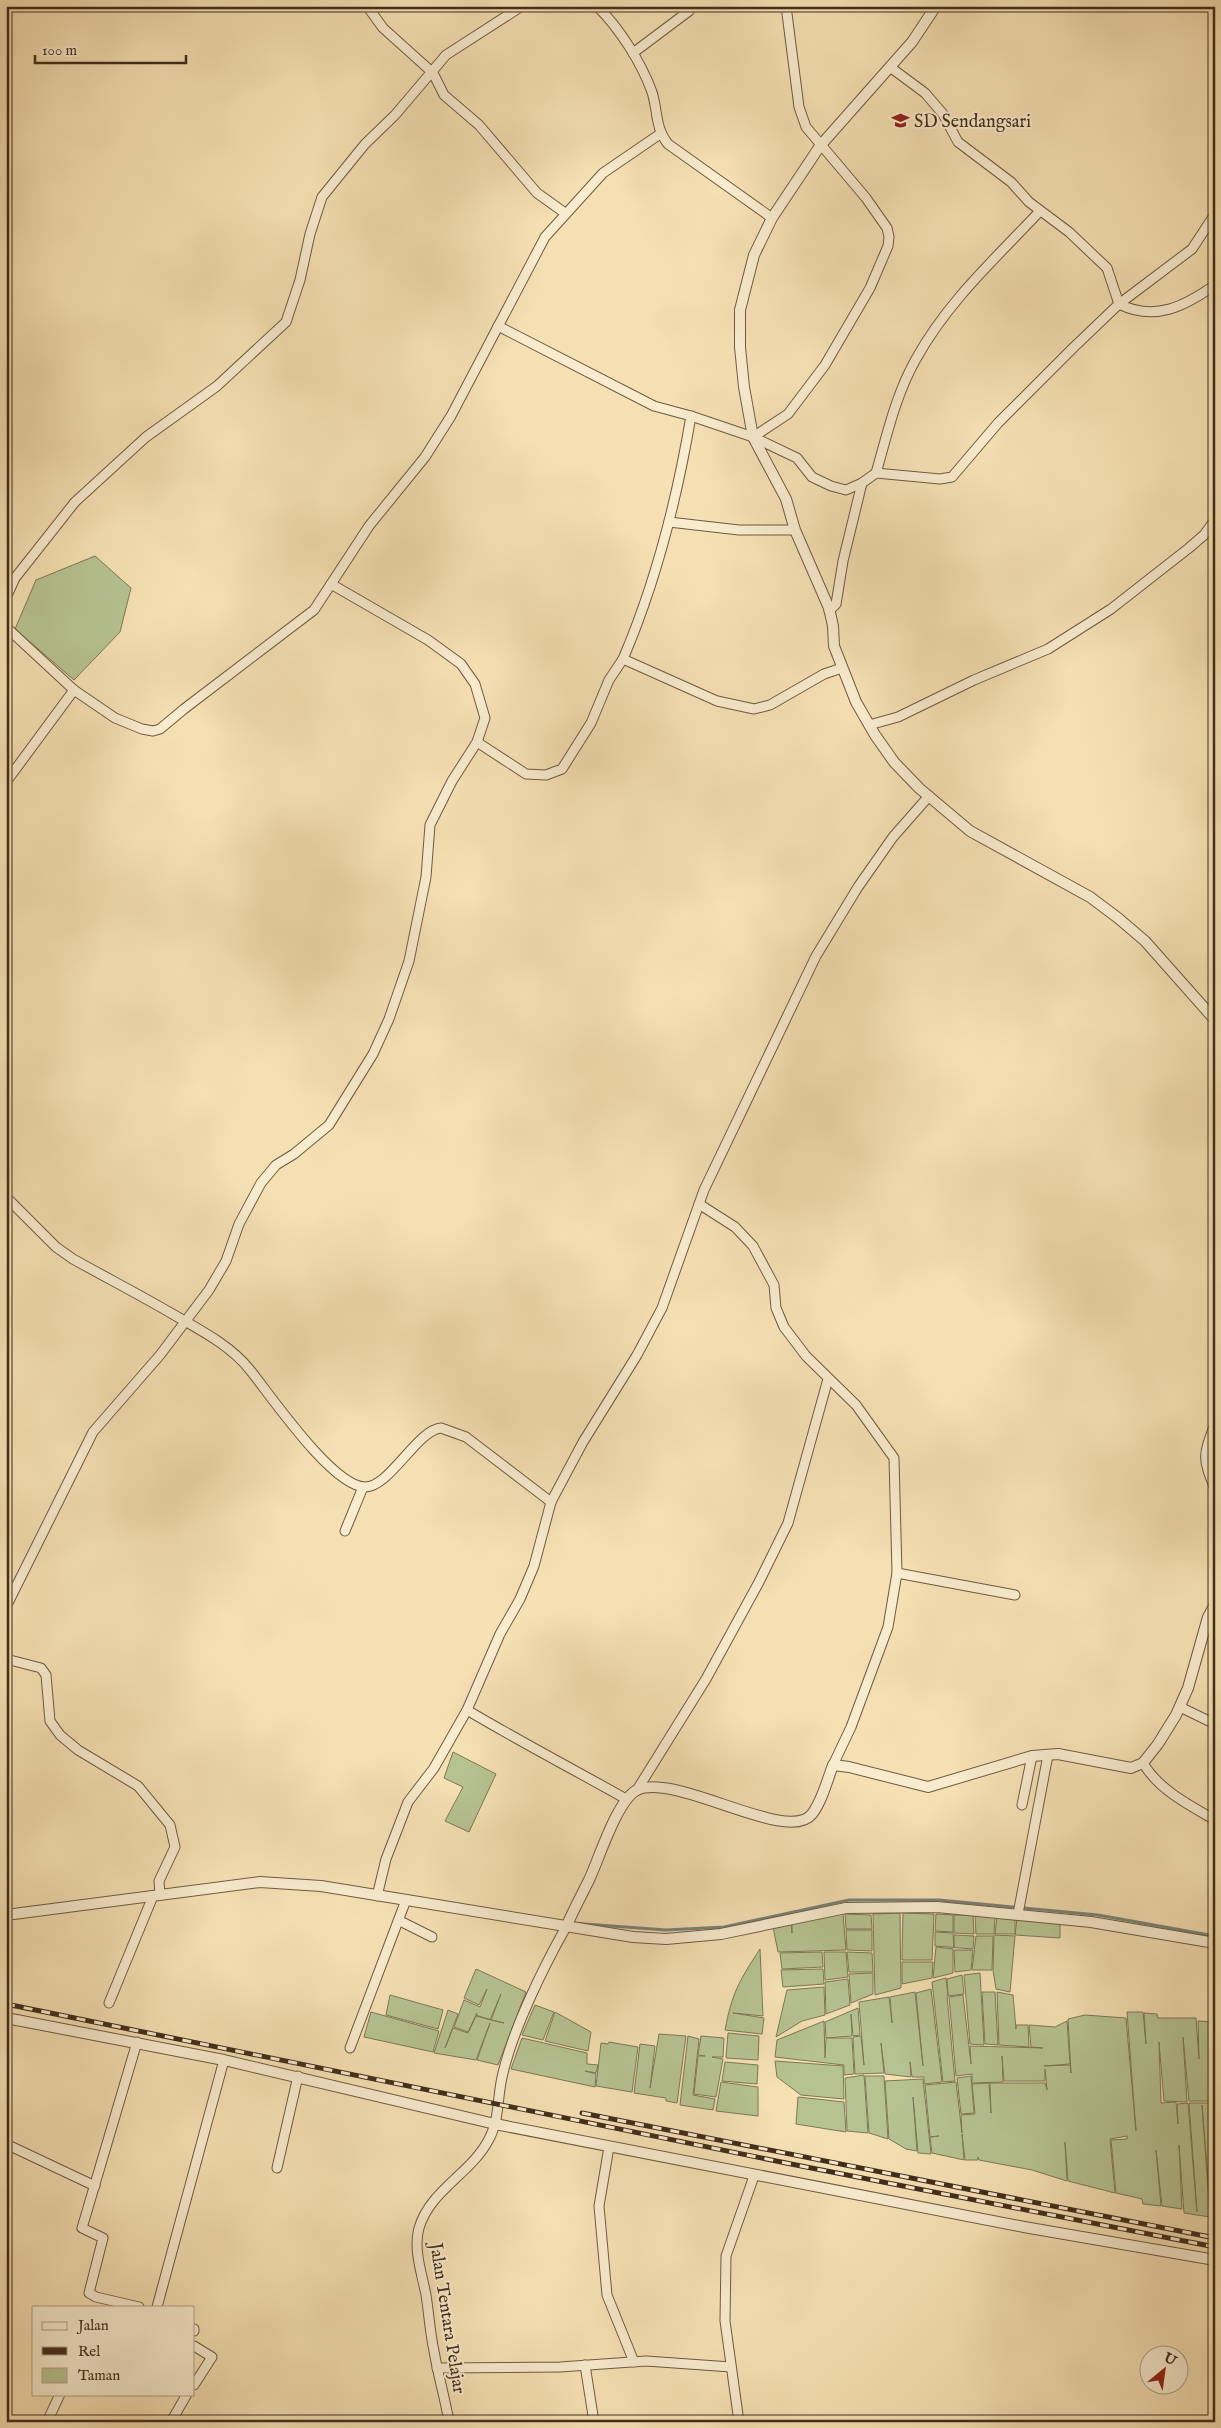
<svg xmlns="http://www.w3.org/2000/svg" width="1221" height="2428" font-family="'IM FELL English',serif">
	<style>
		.green { fill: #b6c391; stroke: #7c7856 }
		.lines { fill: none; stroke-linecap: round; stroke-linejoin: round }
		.stream { stroke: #798277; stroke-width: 3 }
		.minor-casing { stroke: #6f5a41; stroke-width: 11 }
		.tertiary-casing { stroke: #6f5a41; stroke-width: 12 }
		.minor { stroke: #f8ebce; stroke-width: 9 }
		.tertiary { stroke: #f8ebce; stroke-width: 10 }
		.rail-casing { stroke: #422d1b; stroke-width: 5 }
		.rail { stroke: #f8ebce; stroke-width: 3; stroke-dasharray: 9; stroke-linecap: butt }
		.labels { text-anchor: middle; stroke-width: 4; stroke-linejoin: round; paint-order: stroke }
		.poi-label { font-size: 18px; fill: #422d1b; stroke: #f8ebce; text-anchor: start }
		.street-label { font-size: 18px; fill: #422d1b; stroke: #f8ebce }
	</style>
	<rect width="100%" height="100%" fill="#f5e0b3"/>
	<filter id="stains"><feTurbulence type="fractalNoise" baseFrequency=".004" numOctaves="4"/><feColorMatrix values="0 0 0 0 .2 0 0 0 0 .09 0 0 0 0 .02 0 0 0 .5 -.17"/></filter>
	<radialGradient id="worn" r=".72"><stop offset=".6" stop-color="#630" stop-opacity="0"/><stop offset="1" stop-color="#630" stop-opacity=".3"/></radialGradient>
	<g class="green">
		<polygon points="95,556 131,588 120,632 74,680 15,629 36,580"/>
		<polygon points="453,1752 496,1774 469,1832 445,1821 463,1787 444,1778"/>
		<polygon points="900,1913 901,1988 875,1995 873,1914"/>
		<polygon points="903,1913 934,1914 932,1960 902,1960"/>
		<polygon points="843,1914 846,1950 778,1952 773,1927 791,1922 792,1933 792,1921"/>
		<polygon points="845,1914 871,1915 872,1929 846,1929"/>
		<polygon points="936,1914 953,1915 953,1932 935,1931"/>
		<polygon points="954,1915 973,1915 974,1934 954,1933"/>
		<polygon points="975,1915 995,1917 994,1934 976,1934"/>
		<polygon points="997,1917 1015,1920 1015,1934 995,1934"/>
		<polygon points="1017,1918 1060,1922 1060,1938 1015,1935"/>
		<polygon points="846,1930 872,1930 872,1951 847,1950"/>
		<polygon points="935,1932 953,1933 954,1947 954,1935 974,1936 973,1949 935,1946"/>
		<polygon points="994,1935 1015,1936 1010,1992 996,1989 993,1970"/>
		<polygon points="976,1936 993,1936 992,1970 972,1970"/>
		<polygon points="936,1947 953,1949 953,1973 933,1978"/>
		<path d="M760,1949L763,2016L733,2013L764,2018L762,2034L725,2030C732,1993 739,1981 760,1949Z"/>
		<polygon points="954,1950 973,1950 971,1970 955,1972"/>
		<polygon points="822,1952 823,1967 782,1969 780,1953"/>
		<polygon points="824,1952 846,1952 848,1977 825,1980"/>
		<polygon points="847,1952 872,1953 873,1972 849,1972"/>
		<polygon points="902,1962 933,1962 932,1978 902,1984"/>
		<polygon points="476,1969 526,1992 498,2065 477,2060 490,2023 476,2060 434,2053 448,2010 458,2014 445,2048 453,2028 468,2033 476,2016 504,2023 491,2020 501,1994 490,2020 476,2015 477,2013 468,2032 454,2027 464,2000 480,2007 487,1989 479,2005 464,1998"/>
		<polygon points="823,1969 824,1984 783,1987 781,1970"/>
		<polygon points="873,1973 873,1994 851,2003 849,1974"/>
		<polygon points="980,1973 984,2045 970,2044 964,1975"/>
		<polygon points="962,1975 964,1994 947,1996 955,2081 943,2082 932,1982 946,1978 948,1995 947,1979"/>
		<polygon points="848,1979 850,2005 826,2014 825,1982"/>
		<polygon points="824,1987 825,2015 802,2021 776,2037 787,1990"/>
		<polygon points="931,1989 942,2082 924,2084 924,2077 912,2077 910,2062 911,2077 885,2074 881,2043 884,2073 855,2074 853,2037 861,2036 864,2065 859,2002 889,1997 892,2023 890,1997 915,1992 923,2066 916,1993"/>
		<polygon points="982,1992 995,1992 998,2045 985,2044"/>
		<polygon points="997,1992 1013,1995 1016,2029 1016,2025 1028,2025 1029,2047 999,2045"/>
		<polygon points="390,1995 443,2010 438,2029 386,2015"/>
		<polygon points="963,1995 971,2064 970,2046 1043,2048 1031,2047 1029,2025 1055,2027 1067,2021 1070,2064 1044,2066 1070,2065 1071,2073 1068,2019 1085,2015 1126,2018 1136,2131 1127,2012 1143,2012 1146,2044 1144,2013 1157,2014 1158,2018 1196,2018 1199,2059 1198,2021 1215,2022 1215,2101 1189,2101 1183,2037 1187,2102 1164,2101 1159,2042 1161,2103 1176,2102 1178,2124 1177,2104 1188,2103 1197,2212 1189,2103 1214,2103 1215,2218 1211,2217 1202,2105 1210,2217 1184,2213 1179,2145 1182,2209 1162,2206 1156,2150 1161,2206 1143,2204 1142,2199 1116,2193 1111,2140 1127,2139 1127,2136 1110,2139 1115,2193 1068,2181 1065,2142 1067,2181 1032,2170 979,2160 978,2157 978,2160 965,2160 962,2134 964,2160 932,2153 930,2137 939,2136 930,2137 925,2085 956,2082 962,2133 961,2115 975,2114 972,2084 989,2083 991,2113 990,2083 1045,2083 1047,2090 1045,2069 1045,2081 1004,2081 1002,2056 1003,2082 972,2083 972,2074 956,2076 949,1997"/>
		<polygon points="535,2005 554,2012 543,2040 522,2035"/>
		<polygon points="858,2008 860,2035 853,2036 851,2014 852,2036 826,2038 825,2022"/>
		<polygon points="371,2012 439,2031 433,2052 364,2037"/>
		<polygon points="555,2012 591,2032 588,2051 545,2041"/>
		<polygon points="824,2021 825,2058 826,2038 852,2038 854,2074 844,2075 844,2065 775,2057 777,2040"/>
		<polygon points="728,2033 759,2036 758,2060 726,2058"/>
		<polygon points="659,2034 686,2036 677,2103 666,2101 666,2098 634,2093 640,2044 655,2046 650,2088"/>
		<polygon points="688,2036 699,2039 693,2095 715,2099 713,2110 680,2105"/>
		<polygon points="701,2036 724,2038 723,2057 712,2057 723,2059 716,2097 694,2094 698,2056 705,2056 698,2055"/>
		<polygon points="522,2038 587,2053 587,2064 598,2065 596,2073 585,2071 596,2074 595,2087 511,2069"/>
		<polygon points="609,2042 638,2047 632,2092 596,2086 601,2043 608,2044"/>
		<polygon points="775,2061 843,2066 844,2099 801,2095 777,2077"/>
		<polygon points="725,2062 758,2065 757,2084 722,2081"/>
		<polygon points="864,2075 868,2133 847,2131 845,2078"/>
		<polygon points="865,2076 884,2076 888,2139 869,2133"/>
		<polygon points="971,2076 974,2113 961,2114 957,2078"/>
		<polygon points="923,2079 931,2154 918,2153 913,2097 917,2151 906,2149 889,2139 885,2081"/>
		<polygon points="721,2082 758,2087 758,2116 716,2111"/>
		<polygon points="798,2097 844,2102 846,2132 796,2124"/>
	</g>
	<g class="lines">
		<polyline class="stream" points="571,1923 666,1930 724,1927 849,1900 939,1900 1098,1915 1215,1936"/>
		<defs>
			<g id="minor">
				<polyline points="367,6 383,28 433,73 444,95 479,125 537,193 565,213"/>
				<path d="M597,6C620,29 641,62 652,92C658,111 655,128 668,144L772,218"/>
				<polyline points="633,53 689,11"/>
				<path d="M890,67L925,93L943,114L958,142L1011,182L1029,202L1069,232L1107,268L1119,304C1155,322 1185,306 1215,285"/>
				<polyline points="498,326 654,406 691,416 753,437 797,458 812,477 831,486 846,490 862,483 876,473 940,479 952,477 998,423 1074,347 1119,304 1192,249 1215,214"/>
				<polyline points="753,437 788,414 825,365 870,288 888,246 889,237 887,228 866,198 806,127 799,107 786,6"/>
				<path d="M876,473C887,435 896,394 916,359C948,301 996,258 1040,211"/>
				<polyline points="669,522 739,530 795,530"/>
				<polyline points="6,598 15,578 75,502 146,437 217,386 286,322 300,280 310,234 322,197 365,144 395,115 446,55 522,6"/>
				<polyline points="829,611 836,604 837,598 843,561 862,483"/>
				<polyline points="6,627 74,690"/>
				<path d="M623,659C656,582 677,499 691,416"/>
				<polyline points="869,725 898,717 974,680 1048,649 1111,609 1189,548 1204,535 1215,520"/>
				<polyline points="477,742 526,774 546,775 562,769 591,723 609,680 623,659 717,701 754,709 770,705 824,674 842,668"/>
				<polyline points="6,782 74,690 115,718 142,729 153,731 160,729 184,709 314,610 369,526 425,457 451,416 545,237 603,173 660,134"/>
				<path d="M6,1197L56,1247L73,1259C107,1278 142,1296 176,1316C202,1331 231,1346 250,1370C271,1396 332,1486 365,1487C390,1487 417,1430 441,1428L466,1437L551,1502"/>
				<polyline points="699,1204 735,1227 753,1246 774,1285 776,1308 784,1327 806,1356 856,1405 894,1458 897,1573 888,1627 851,1727 833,1765"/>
				<path d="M1215,1424C1203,1456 1202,1457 1215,1489"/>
				<polyline points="345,1531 363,1487"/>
				<polyline points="897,1573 1015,1595"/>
				<polyline points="6,1607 93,1432 160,1355 209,1290 226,1261 239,1224 261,1183 276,1165 294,1154 329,1125 373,1054 389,1019 409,961 426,877 430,825 452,781 477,742 485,718 475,684 461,664 428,640 331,584"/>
				<polyline points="6,1659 41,1668 46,1675 50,1721 60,1735 78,1750 138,1786 170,1825 175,1847 159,1881 160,1895"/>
				<polyline points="1180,1707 1215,1724"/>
				<path d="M1143,1763C1159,1790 1189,1805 1215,1820"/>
				<polyline points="637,1790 706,1679 759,1582 788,1523 828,1379"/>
				<path d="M626,1799C573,1769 519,1741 467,1710L500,1634L520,1599L534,1566L551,1502L583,1442L637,1355L662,1308L704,1190L816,956L858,887L893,837L929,796"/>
				<polyline points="1022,1805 1032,1756"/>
				<polyline points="377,1896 386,1859 408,1802 434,1768 467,1710"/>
				<polyline points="1018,1914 1048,1755"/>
				<polyline points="400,1921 432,1937"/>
				<polyline points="109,2003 153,1896"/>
				<polyline points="137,2042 82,2228 103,2238 89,2293 96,2297 139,2307"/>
				<polyline points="350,2048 406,1900"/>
				<polyline points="6,2144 95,2186"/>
				<polyline points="609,2147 599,2206 607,2295 634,2362"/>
				<polyline points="277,2168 298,2076"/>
				<polyline points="157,2307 224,2060"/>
				<polyline points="194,2329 194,2331"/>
				<polyline points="194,2346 212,2357 194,2385"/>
				<polyline points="585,2365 594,2422"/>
				<polyline points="437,2368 560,2367 646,2361 731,2367"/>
				<polyline points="47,2422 60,2394"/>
				<polyline points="171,2422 187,2394"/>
				<path d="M449,2422C445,2398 438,2375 434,2351C430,2333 429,2314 426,2295C422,2274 413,2249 419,2228C430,2190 472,2173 489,2139C500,2119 497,2095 503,2073C514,2027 543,1968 566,1927"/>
				<polyline points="739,2422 725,2321 726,2256 754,2176"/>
			</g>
			<g id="tertiary">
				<polyline points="936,6 912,42 820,146 772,218 754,255 740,310 740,347 744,387 753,437 786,499 795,530 829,608 833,626 834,646 856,702 875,735 894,762 919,788 970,831 1090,897 1118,918 1145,941 1215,1020"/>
				<polyline points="6,1915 260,1882 321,1886 633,1937 666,1939 721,1934 846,1908 937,1907 1091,1922 1215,1943"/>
				<path d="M566,1927C573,1911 581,1896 589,1880C599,1859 617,1800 637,1790C676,1772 788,1845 812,1814C822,1801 827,1781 833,1765L849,1767L928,1787L1032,1756L1058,1754L1131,1768L1143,1763L1158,1744L1176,1715L1188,1688L1208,1617L1215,1604"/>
				<polyline points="6,2018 224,2060 495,2124 1024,2227 1215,2260"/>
			</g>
		</defs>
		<use href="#minor" class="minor-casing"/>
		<use href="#tertiary" class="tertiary-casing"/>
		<use href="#minor" class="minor"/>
		<use href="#tertiary" class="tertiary"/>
		<defs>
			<g id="rail">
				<polyline points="6,2004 791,2164 1215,2247"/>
				<polyline points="582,2113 1215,2238"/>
			</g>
		</defs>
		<use href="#rail" class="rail-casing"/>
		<use href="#rail" class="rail"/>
	</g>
	<defs>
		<symbol id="school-bare" viewBox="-9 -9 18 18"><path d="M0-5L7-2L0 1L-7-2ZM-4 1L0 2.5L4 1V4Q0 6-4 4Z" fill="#8f2418" stroke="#f8ebce" stroke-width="2.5" paint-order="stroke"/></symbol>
	</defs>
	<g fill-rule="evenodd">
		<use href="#school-bare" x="888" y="108" width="25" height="25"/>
	</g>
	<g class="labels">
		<g class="poi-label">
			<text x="914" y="127">SD Sendangsari</text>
		</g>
		<g class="street-label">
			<text transform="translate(448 2318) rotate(81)" y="6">Jalan Tentara Pelajar</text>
		</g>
	</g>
	<rect width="1221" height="2428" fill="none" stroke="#f5e0b3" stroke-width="25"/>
	<rect x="8" y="8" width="1206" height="2413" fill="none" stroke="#422d1b" stroke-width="2.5"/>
	<rect x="12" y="12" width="1196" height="2403" fill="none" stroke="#422d1b"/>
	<rect x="32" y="2306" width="162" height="90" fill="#f8ebce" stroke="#af9f86"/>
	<rect x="42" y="2322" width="25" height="8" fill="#f8ebce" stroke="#af9f86"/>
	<text x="78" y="2330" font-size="15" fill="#422d1b">Jalan</text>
	<rect x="42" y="2347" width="25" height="8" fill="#422d1b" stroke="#af9f86"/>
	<text x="78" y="2356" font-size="15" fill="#422d1b">Rel</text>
	<rect x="42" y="2368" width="25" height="15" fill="#b6c391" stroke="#af9f86"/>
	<text x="78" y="2380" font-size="15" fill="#422d1b">Taman</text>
	<g transform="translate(1164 2370) rotate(29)"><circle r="24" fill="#f8ebce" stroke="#af9f86"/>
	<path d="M0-4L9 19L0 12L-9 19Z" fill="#8f2418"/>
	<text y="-8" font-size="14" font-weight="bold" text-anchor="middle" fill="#422d1b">U</text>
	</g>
	<path d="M35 55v8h151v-8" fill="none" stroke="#422d1b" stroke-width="2.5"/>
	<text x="42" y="55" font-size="15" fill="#422d1b" stroke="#f8ebce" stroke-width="4" paint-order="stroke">100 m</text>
	<rect width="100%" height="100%" filter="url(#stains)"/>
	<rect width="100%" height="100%" fill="url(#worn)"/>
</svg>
